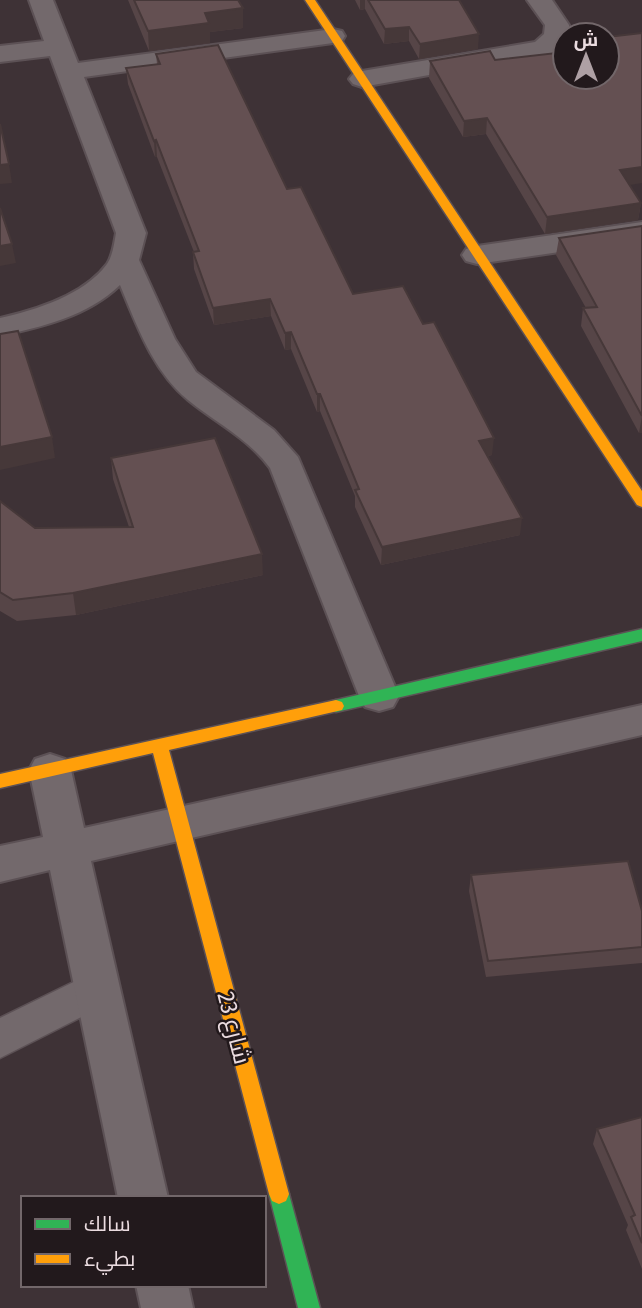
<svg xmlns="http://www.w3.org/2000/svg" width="642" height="1308" font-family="'Fira Sans Condensed',Cairo,sans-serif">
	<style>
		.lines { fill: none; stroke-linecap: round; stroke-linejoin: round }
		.lane-casing { stroke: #5c5155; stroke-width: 3 }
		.street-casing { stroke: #5c5155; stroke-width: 4 }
		.fast-casing { stroke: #5c5155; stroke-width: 3 }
		.slow-casing { stroke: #5c5155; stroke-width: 3 }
		.lane { fill: #73696c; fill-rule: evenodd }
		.street { fill: #73696c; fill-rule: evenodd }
		.fast { fill: #30b455; fill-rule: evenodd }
		.slow { fill: #ff9f0a; fill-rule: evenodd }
		.wall { fill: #564547 }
		.shaded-wall { fill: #463839 }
		.building { fill: #645052; stroke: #463839; stroke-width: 2 }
		.labels { text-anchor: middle; stroke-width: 5; stroke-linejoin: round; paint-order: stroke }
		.near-street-label { font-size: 24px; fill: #ebdce0; stroke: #22191c }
	</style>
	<rect width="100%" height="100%" fill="#3e3236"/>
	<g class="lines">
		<defs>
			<polygon id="lane" points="98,970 113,975 119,988 113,1001 0,1058 0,1018"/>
			<g id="street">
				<path d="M29,0H53L78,63L333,29L342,31L345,36L342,41L333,43L84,77L146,233L139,260L175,339L196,372L274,430L298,457L399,696L393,707L379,711L365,707L359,696L270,468C248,438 216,423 188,400C153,371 137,326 120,285C88,316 42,327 0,336V318C36,310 84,295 107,264C113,255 114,244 116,233L50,56L0,62V46L44,41Z"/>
				<polygon points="527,0 552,0 569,25 569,35 565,35 565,41 552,53 362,87 353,84 349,79 353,74 362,71 535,42 544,34 545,25"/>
				<polygon points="642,222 642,240 477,264 466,261 462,255 466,249 477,246"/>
				<polygon points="642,705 642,735 91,861 168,1198 118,1198 50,870 0,882 0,846 43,837 29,770 35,759 50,754 65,759 71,770 84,828"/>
				<polygon points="136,1285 188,1285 193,1308 141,1308"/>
			</g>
			<g id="fast">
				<polygon points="642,629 642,641 336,712 330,710 328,706 330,702 336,700"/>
				<polygon points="279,1184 286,1187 289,1194 320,1308 298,1308 269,1194 272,1187"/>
			</g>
			<g id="slow">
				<polygon points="305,0 315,0 642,491 642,507 637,505"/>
				<polygon points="336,700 342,702 344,706 342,710 169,750 289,1194 286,1201 279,1204 272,1201 269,1194 153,753 0,788 0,774"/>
			</g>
		</defs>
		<use href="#lane" class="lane-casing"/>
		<use href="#street" class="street-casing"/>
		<use href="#fast" class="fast-casing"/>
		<use href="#slow" class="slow-casing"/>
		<use href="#lane" class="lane"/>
		<use href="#street" class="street"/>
		<use href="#fast" class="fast"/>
		<use href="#slow" class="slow"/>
	</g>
	<g class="wall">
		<polygon points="128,0 238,0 243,8 243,28 210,32 210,43 149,51"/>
		<polygon points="355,0 459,0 478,49 419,59 409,41 384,44 365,9 360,10"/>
		<polygon points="156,54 287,189 353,294 492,455 488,456 520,535 381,565 355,507 355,496 320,411 317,412 291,349 285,350 271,316 214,325 194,269 193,252 194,252 157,157 155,157 128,84 126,68 157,64"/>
		<polygon points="495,60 629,185 641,203 638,220 545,234 486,134 463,137 429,78 430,61"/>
		<polygon points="642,226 642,433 639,433 581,326 583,308 586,308 556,255 559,238"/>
		<polygon points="111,458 263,575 76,615 17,621 0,611 0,501 35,528 129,527 113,479"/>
		<polygon points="471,875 642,911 642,963 486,977 469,891"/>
		<polygon points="642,1117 642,1269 626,1230 628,1225 593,1144 597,1129"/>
	</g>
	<g class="shaded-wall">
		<polygon points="360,0 365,0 365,9 360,10"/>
		<polygon points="243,8 243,28 210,32 210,43 149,51 148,31 205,13"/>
		<polygon points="409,27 409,41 384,44 385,29"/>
		<polygon points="479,34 478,49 419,59 420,44"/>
		<polygon points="487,118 486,134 463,137 464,121"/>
		<polygon points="156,140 157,157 155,157 154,141"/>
		<polygon points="9,164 12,183 0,184 0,165"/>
		<polygon points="642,167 642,183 617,187 620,170"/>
		<polygon points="641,203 638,220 545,234 547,217"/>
		<polygon points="12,244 16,263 0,266 0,246"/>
		<polygon points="270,299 271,316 214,325 213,308"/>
		<polygon points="291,332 291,349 285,350 285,333"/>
		<polygon points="317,394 320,394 320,411 317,412"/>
		<polygon points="642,416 642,433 639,433"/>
		<polygon points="52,437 55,458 0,470 0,447"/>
		<polygon points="494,438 492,455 478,458 479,441"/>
		<polygon points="522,518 520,535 381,565 382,547"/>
		<polygon points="262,554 263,575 76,615 73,593"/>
	</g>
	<g class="building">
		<polygon points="134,0 238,0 243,8 205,13 209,23 148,31"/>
		<polygon points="368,0 459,0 479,34 420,44 409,27 385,29"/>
		<polygon points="642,33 642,167 620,170 641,203 547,217 487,118 464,121 430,61 490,51 495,60 565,52 565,77 607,77 607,37"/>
		<polygon points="218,45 287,189 301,187 353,294 403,286 423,324 434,322 494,438 479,441 522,518 382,547 355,490 359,489 320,394 317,394 291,332 285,333 270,299 213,308 193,252 199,251 156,140 154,141 126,68 160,64 156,54"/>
		<polygon points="0,124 9,164 0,165"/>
		<polygon points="0,208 12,244 0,246"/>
		<polygon points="642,226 642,416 583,308 597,307 559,238"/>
		<polygon points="18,331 52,437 0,447 0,334"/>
		<polygon points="215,438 262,554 73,593 13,600 0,592 0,501 35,528 133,527 111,458"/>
		<polygon points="628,861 642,911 642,947 488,961 471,875"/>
		<polygon points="642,1117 642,1243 631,1217 635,1215 597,1129"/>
	</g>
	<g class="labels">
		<g class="near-street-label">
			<text transform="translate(234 1028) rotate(76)" y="8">شارع 23</text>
		</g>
	</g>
	<rect x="21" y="1196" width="245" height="91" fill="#22191c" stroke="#72676a" stroke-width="2"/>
	<rect x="35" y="1219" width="35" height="10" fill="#30b455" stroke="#72676a" stroke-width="2"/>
	<text x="84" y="1231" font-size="21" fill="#ebdce0">سالك</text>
	<rect x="35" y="1254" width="35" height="10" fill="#ff9f0a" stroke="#72676a" stroke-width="2"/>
	<text x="84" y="1266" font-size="21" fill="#ebdce0">بطيء</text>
	<g transform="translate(586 56)"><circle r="33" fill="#22191c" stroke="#72676a" stroke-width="2"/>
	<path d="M0-5L12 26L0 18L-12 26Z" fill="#aea0a4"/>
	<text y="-10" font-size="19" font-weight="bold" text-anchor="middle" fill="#ebdce0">ش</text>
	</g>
</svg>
